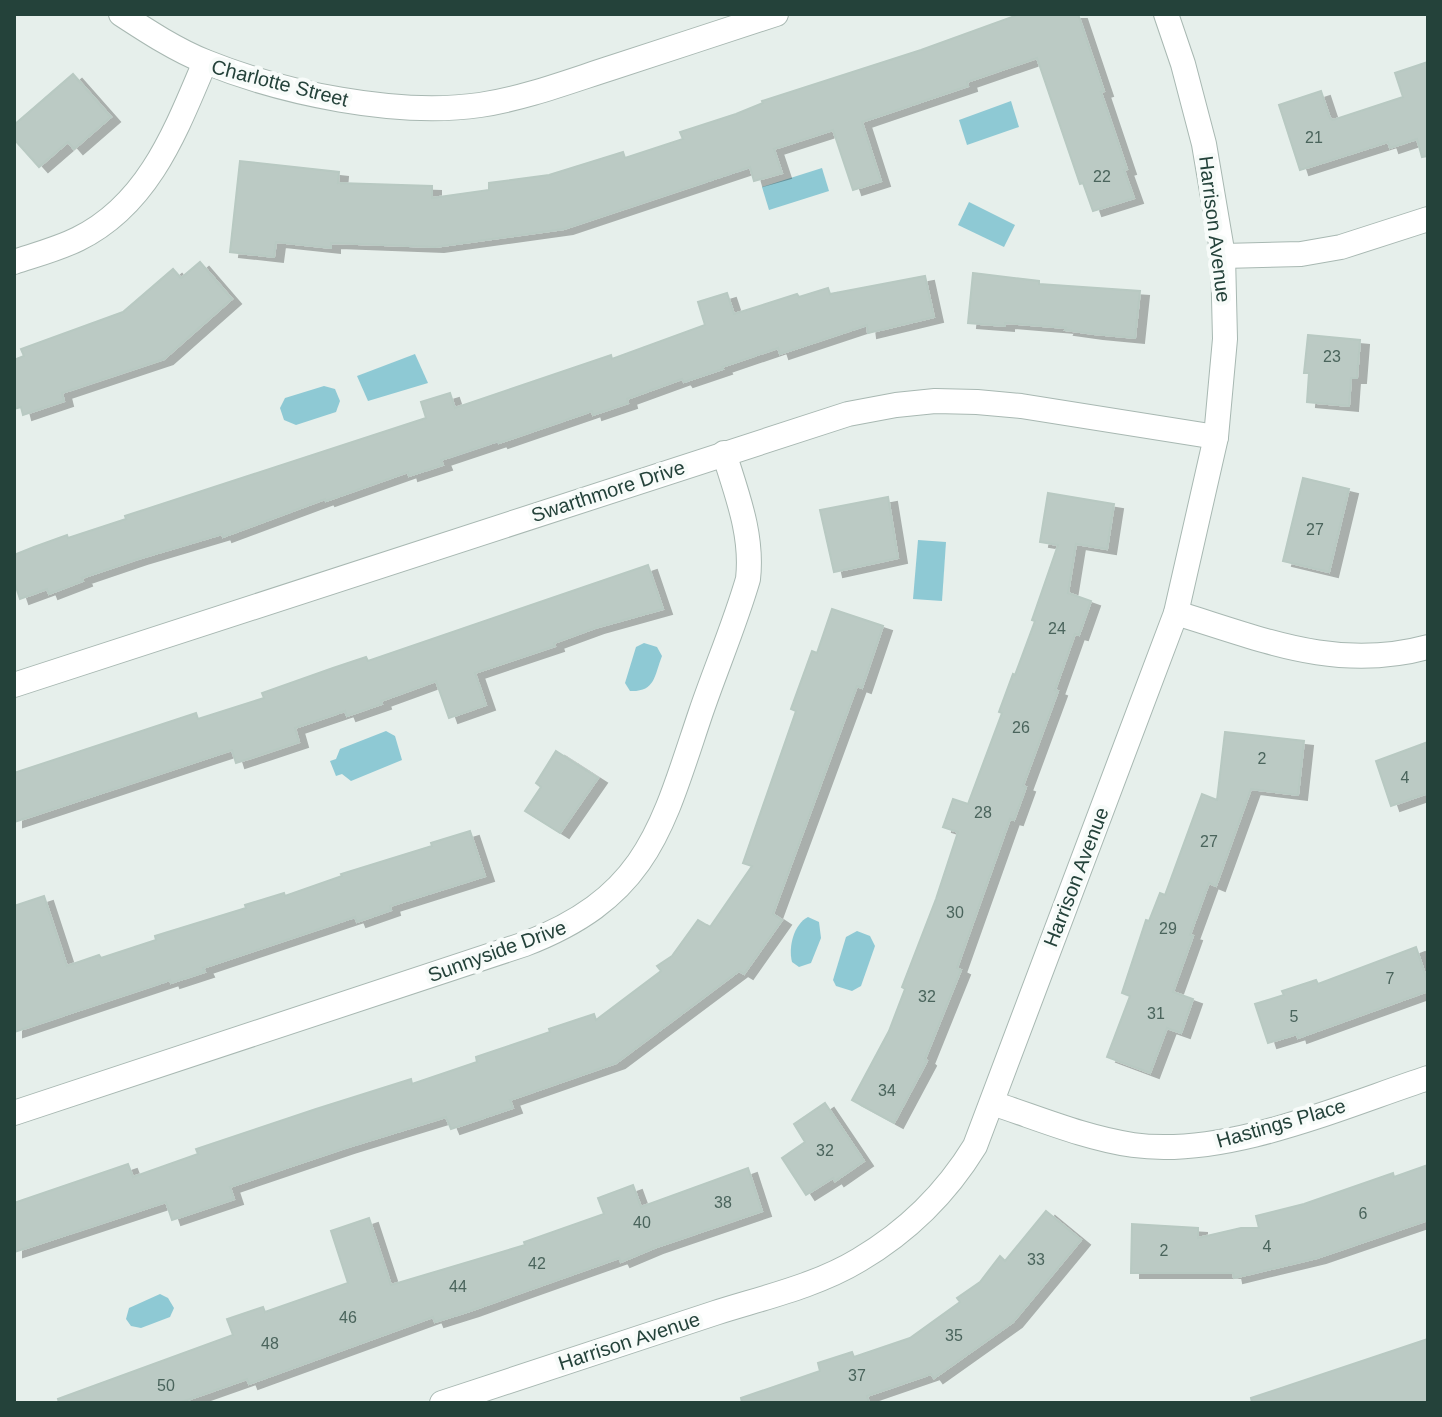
<svg xmlns="http://www.w3.org/2000/svg" width="1442" height="1417" font-family="Arial,sans-serif">
	<style>
		.water { fill: #8ec9d4 }
		.building { fill: #bbcac4; stroke: #b8c9c2; stroke-width: 2; filter: url(#shadow) }
		.lines { fill: none; stroke-linecap: round; stroke-linejoin: round }
		.minor-casing { stroke: #a8b8b2; stroke-width: 26 }
		.minor { stroke: #fff; stroke-width: 24 }
		.labels { text-anchor: middle; stroke-width: 8; stroke-linejoin: round; paint-order: stroke }
		.number-label { font-size: 16px; fill: #4a645c }
		.street-label { font-size: 20px; fill: #24423a; stroke: #f7fbf9 }
	</style>
	<defs>
		<filter id="shadow"><feDropShadow dx="9" dy="5" stdDeviation="0" flood-color="#0004"/></filter>
	</defs>
	<rect width="100%" height="100%" fill="#e6efeb"/>
	<g class="water">
		<polygon points="1011,101 1019,127 967,145 959,120"/>
		<polygon points="822,168 829,191 769,210 762,187"/>
		<polygon points="969,202 1015,225 1004,247 958,225"/>
		<polygon points="415,354 428,383 368,401 357,376"/>
		<polygon points="324,386 335,389 340,401 336,412 296,425 284,420 280,408 285,398"/>
		<polygon points="918,540 946,542 942,601 913,599"/>
		<path d="M644,643L657,647L662,656C654,677 655,692 630,691L625,683L636,647Z"/>
		<polygon points="386,731 395,736 402,760 351,781 342,774 336,776 330,761 336,759 340,749"/>
		<path d="M808,917L819,922L821,938L811,963L799,967L792,962C788,947 794,924 808,917Z"/>
		<polygon points="857,931 870,936 875,946 861,986 852,991 836,986 833,980 846,937"/>
		<polygon points="160,1294 168,1298 174,1308 170,1317 141,1328 131,1326 126,1319 129,1308"/>
	</g>
	<g class="building">
		<polygon points="1020,14 1078,14 1104,91 1101,92 1127,169 1124,170 1134,198 1093,211 1083,183 1080,184 1037,58 967,82 968,86 862,122 881,181 853,190 833,130 774,149 782,173 754,181 750,167 564,229 435,247 331,243 331,248 276,242 274,257 230,252 240,161 339,172 338,183 432,186 432,198 489,190 489,183 549,175 623,152 625,158 683,139 680,132 736,114 763,103 762,101 921,50"/>
		<polygon points="1428,62 1428,156 1422,157 1417,139 1390,148 1388,142 1300,170 1279,105 1321,91 1330,118 1333,120 1403,97 1395,73"/>
		<polygon points="73,74 111,117 74,149 68,142 39,167 14,139 14,125"/>
		<polygon points="200,262 232,299 164,359 62,393 64,401 23,415 21,407 14,409 14,360 24,356 21,349 123,312 173,269 181,278"/>
		<polygon points="973,273 1039,281 1039,284 1140,291 1135,338 1094,334 1065,330 1066,328 1005,323 1005,326 968,323"/>
		<polygon points="925,276 934,317 868,333 867,325 780,354 778,348 722,367 723,369 684,382 682,379 627,399 628,403 593,415 592,411 499,443 498,441 441,460 443,465 409,476 408,472 326,501 325,499 223,537 222,534 138,559 82,578 83,581 49,594 47,589 20,599 14,581 14,555 34,547 67,535 68,538 126,519 125,516 426,418 421,402 450,393 455,408 611,355 612,359 705,325 698,302 727,293 734,314 797,294 799,297 828,288 830,294"/>
		<polygon points="1308,335 1360,340 1357,378 1351,378 1349,406 1307,402 1309,373 1304,373"/>
		<polygon points="1303,478 1349,489 1329,572 1283,561"/>
		<polygon points="1048,493 1114,504 1107,549 1076,544 1068,593 1091,601 1079,635 1075,634 1055,690 1058,691 1023,786 1026,787 1014,820 1010,819 957,968 961,970 925,1059 927,1061 894,1123 852,1100 889,1031 905,989 902,987 936,899 958,832 943,827 953,799 968,804 1002,713 999,712 1013,674 1015,675 1035,621 1032,620 1058,545 1040,542"/>
		<polygon points="888,497 898,558 834,572 820,510"/>
		<polygon points="648,565 663,609 595,628 554,643 555,646 475,673 486,705 449,718 436,681 381,701 382,704 347,716 345,711 295,728 299,742 236,763 232,750 14,822 14,773 196,713 198,719 264,698 262,693 333,668 366,657 368,661"/>
		<polygon points="832,609 883,626 862,688 857,686 773,914 782,920 744,974 739,971 616,1063 510,1100 513,1108 451,1129 446,1117 345,1148 230,1187 234,1199 172,1220 166,1202 14,1252 14,1203 128,1164 133,1177 198,1154 196,1149 316,1109 411,1079 412,1084 477,1062 476,1057 550,1032 549,1029 594,1014 596,1020 661,971 657,966 672,956 698,920 710,927 752,866 743,863 796,711 791,709 812,651 817,653"/>
		<polygon points="1225,732 1304,741 1298,795 1251,789 1216,886 1209,883 1190,935 1193,936 1173,992 1193,999 1181,1033 1167,1028 1150,1073 1107,1057 1130,996 1122,993 1146,920 1149,921 1160,893 1165,895 1202,794 1217,800"/>
		<polygon points="1428,742 1428,793 1391,806 1376,761"/>
		<polygon points="556,751 598,778 560,833 525,811 541,787 536,783"/>
		<polygon points="470,831 485,876 390,906 391,910 357,922 355,917 203,968 205,972 171,983 170,980 14,1032 14,906 44,896 67,966 99,955 101,958 156,940 155,936 246,908 245,905 284,893 285,896 342,876 341,874 432,846 431,843"/>
		<polygon points="1416,947 1428,983 1428,991 1298,1038 1297,1034 1268,1043 1255,1004 1284,995 1282,991 1316,980 1318,984"/>
		<polygon points="825,1103 864,1161 835,1181 833,1178 806,1195 782,1158 805,1142 794,1124"/>
		<polygon points="1428,1165 1428,1220 1317,1258 1234,1278 1233,1273 1131,1273 1132,1224 1198,1228 1198,1238 1241,1228 1259,1228 1256,1216 1304,1204 1393,1173 1394,1177"/>
		<polygon points="748,1168 762,1211 654,1248 621,1262 619,1258 470,1311 435,1322 433,1317 249,1384 247,1379 179,1403 59,1403 58,1399 233,1335 227,1319 263,1307 265,1312 348,1283 331,1231 369,1218 391,1285 525,1245 524,1242 604,1214 598,1198 633,1185 641,1207"/>
		<polygon points="1046,1211 1081,1240 1013,1322 934,1378 931,1374 867,1396 869,1403 742,1403 741,1398 820,1371 818,1363 852,1352 854,1357 910,1338 960,1302 957,1298 980,1282 1000,1256 1005,1261"/>
		<polygon points="1428,1339 1428,1403 1252,1403 1251,1398"/>
	</g>
	<g class="lines">
		<defs>
			<g id="minor">
				<path d="M121,14C147,31 176,50 206,62C283,93 396,117 480,105C526,98 570,81 614,67C668,49 722,32 776,14"/>
				<polyline points="1223,256 1301,254 1341,247 1428,219"/>
				<path d="M14,262C35,255 58,249 78,239C149,204 176,130 205,62"/>
				<path d="M1176,613C1262,639 1336,672 1428,647"/>
				<polyline points="14,685 848,414 896,405 935,401 977,402 1021,406 1216,437"/>
				<path d="M992,1103C1038,1118 1085,1138 1133,1145C1226,1158 1340,1107 1428,1078"/>
				<path d="M14,1113L525,944C649,896 662,827 701,712C716,668 735,624 748,579C753,535 737,495 724,453"/>
				<path d="M442,1403C533,1373 624,1343 715,1313C762,1298 816,1286 859,1260C908,1231 945,1195 975,1146L1176,613L1216,437L1225,339L1223,256L1204,144L1183,64L1166,14"/>
			</g>
		</defs>
		<use href="#minor" class="minor-casing"/>
		<use href="#minor" class="minor"/>
	</g>
	<g class="labels">
		<g class="number-label">
			<text x="1314" y="143">21</text>
			<text x="1102" y="182">22</text>
			<text x="1332" y="362">23</text>
			<text x="1315" y="535">27</text>
			<text x="1057" y="634">24</text>
			<text x="1021" y="733">26</text>
			<text x="1262" y="764">2</text>
			<text x="1405" y="783">4</text>
			<text x="983" y="818">28</text>
			<text x="1209" y="847">27</text>
			<text x="955" y="918">30</text>
			<text x="1168" y="934">29</text>
			<text x="1390" y="984">7</text>
			<text x="927" y="1002">32</text>
			<text x="1156" y="1019">31</text>
			<text x="1294" y="1022">5</text>
			<text x="887" y="1096">34</text>
			<text x="825" y="1156">32</text>
			<text x="723" y="1208">38</text>
			<text x="1363" y="1219">6</text>
			<text x="642" y="1228">40</text>
			<text x="1267" y="1252">4</text>
			<text x="1164" y="1256">2</text>
			<text x="1036" y="1265">33</text>
			<text x="537" y="1269">42</text>
			<text x="458" y="1292">44</text>
			<text x="348" y="1323">46</text>
			<text x="954" y="1341">35</text>
			<text x="270" y="1349">48</text>
			<text x="857" y="1381">37</text>
			<text x="166" y="1391">50</text>
		</g>
		<g class="street-label">
			<text transform="translate(280 83) rotate(14)" y="7">Charlotte Street</text>
			<text transform="translate(1215 229) rotate(83)" y="7">Harrison Avenue</text>
			<text transform="translate(608 491) rotate(-18)" y="7">Swarthmore Drive</text>
			<text transform="translate(1076 877) rotate(-69)" y="7">Harrison Avenue</text>
			<text transform="translate(497 951) rotate(-20)" y="7">Sunnyside Drive</text>
			<text transform="translate(1281 1123) rotate(-16)" y="7">Hastings Place</text>
			<text transform="translate(629 1341) rotate(-18)" y="7">Harrison Avenue</text>
		</g>
	</g>
	<rect width="1442" height="1417" fill="none" stroke="#24423a" stroke-width="32"/>
</svg>
